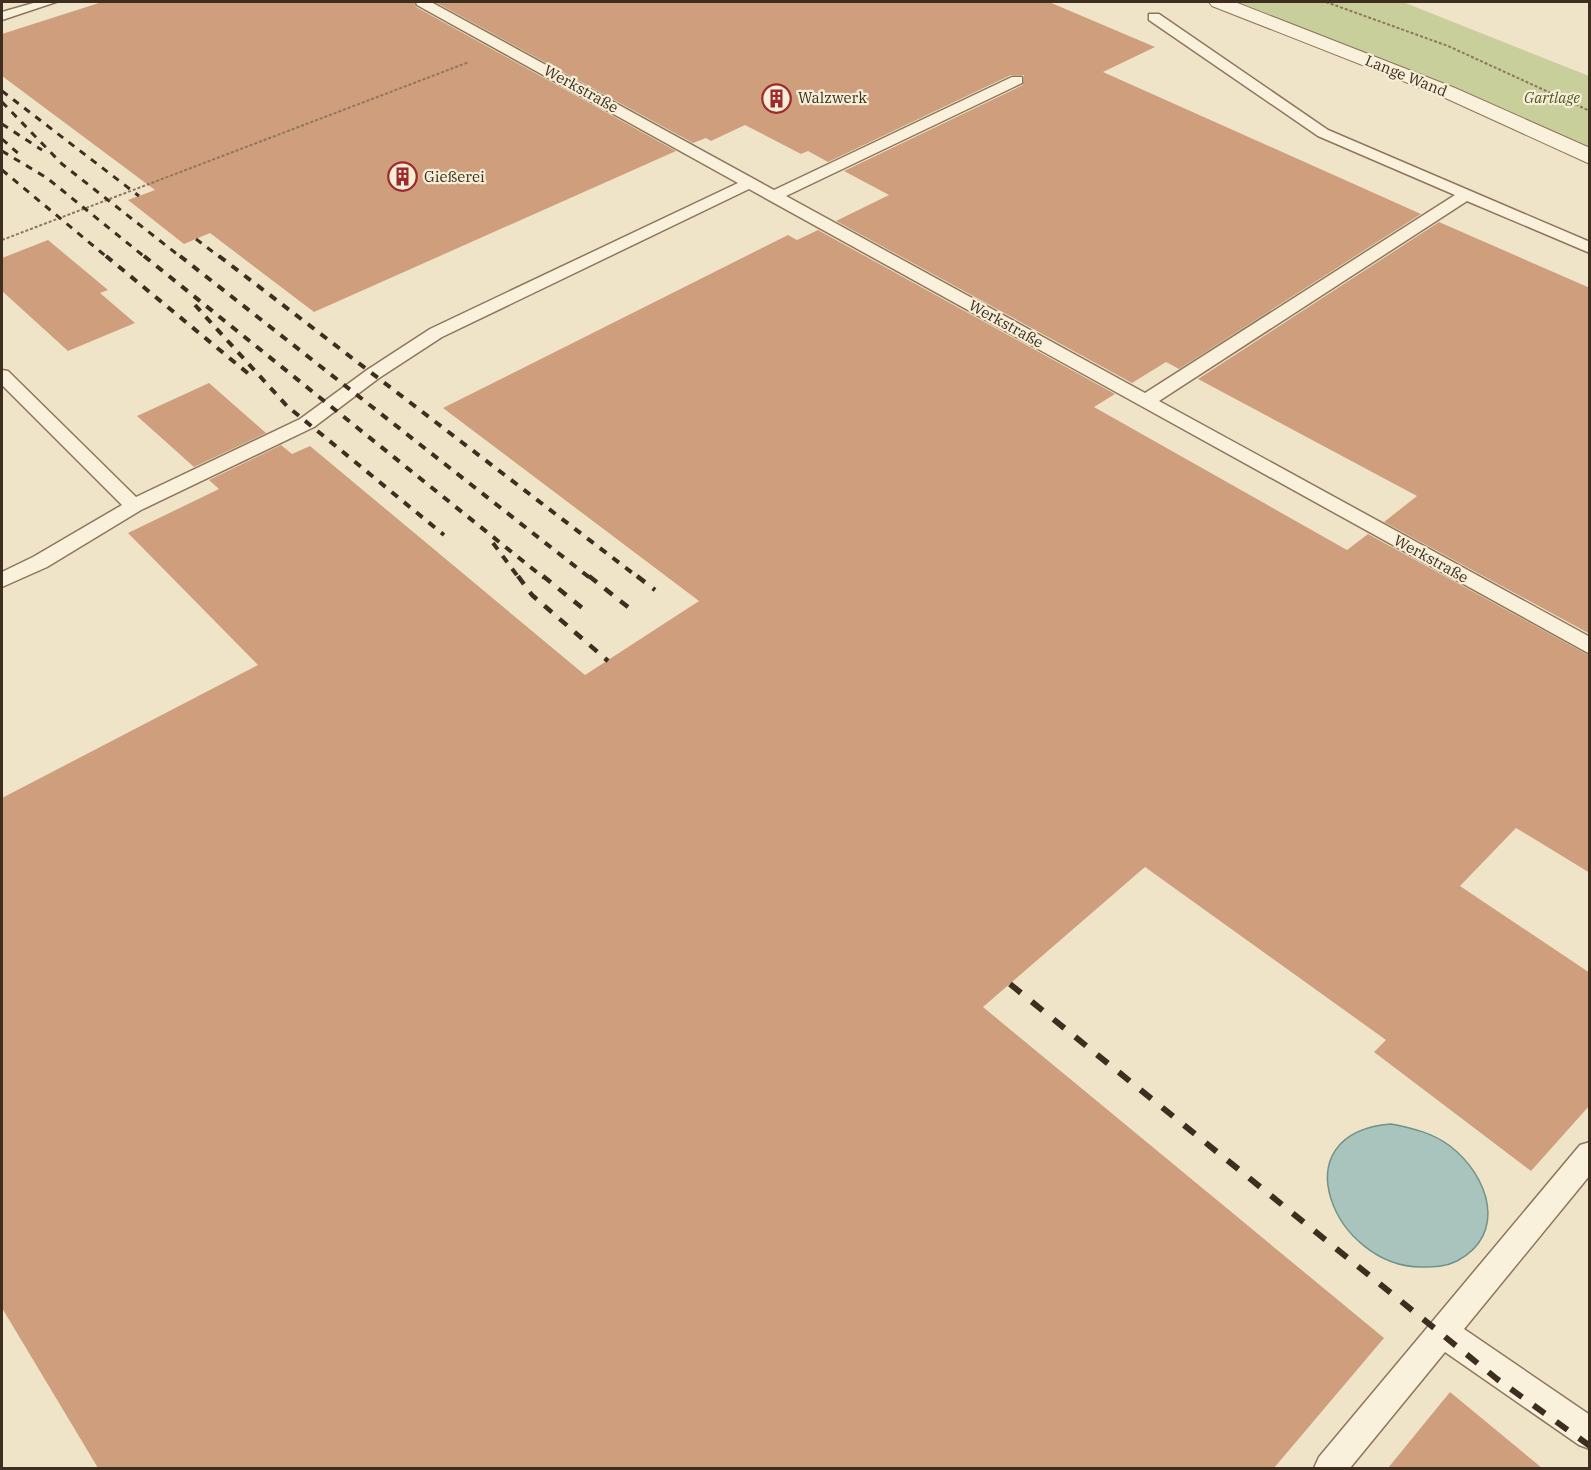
<svg xmlns="http://www.w3.org/2000/svg" width="1591" height="1470" font-family="'IBM Plex Serif',serif">
	<style>
		.green { fill: #c9cf9b }
		.water { fill: #a9c4bc; stroke: #6f938a; stroke-width: 1.5 }
		.building { fill: #cf9f7d }
		.lines { fill: none; stroke-linecap: round; stroke-linejoin: round }
		.lane-casing { stroke: #8d765c; stroke-width: 3 }
		.street-casing { stroke: #8d765c; stroke-width: 2 }
		.path { stroke: #8d765c; stroke-width: 2; stroke-dasharray: 3 2; stroke-linecap: butt }
		.lane { fill: #faf1dc; fill-rule: evenodd }
		.street { fill: #faf1dc; fill-rule: evenodd }
		.rail-far3 { stroke: #3d2e20; stroke-width: 3; stroke-dasharray: 7 7; stroke-linecap: butt }
		.rail-far2 { stroke: #3d2e20; stroke-width: 4; stroke-dasharray: 8 8; stroke-linecap: butt }
		.rail-far1 { stroke: #3d2e20; stroke-width: 4.5; stroke-dasharray: 10 10; stroke-linecap: butt }
		.rail { stroke: #3d2e20; stroke-width: 6; stroke-dasharray: 14 14; stroke-linecap: butt }
		.labels { text-anchor: middle; stroke-width: 4.5; stroke-linejoin: round; paint-order: stroke }
		.far-street-label { font-size: 15px; fill: #3d2e20; stroke: #f7eed8 }
		.far-poi-label { font-size: 15px; fill: #3d2e20; stroke: #f7eed8; text-anchor: start }
		.far-park-label { font-size: 15px; font-style: italic; fill: #4d5a26; stroke: #f7eed8 }
	</style>
	<rect width="100%" height="100%" fill="#f0e4c8"/>
	<polygon class="green" points="1239,2 1403,2 1589,76 1589,154 1488,106"/>
	<path class="water" d="M1391,1124C1412,1128 1433,1133 1450,1146C1489,1176 1508,1234 1457,1261C1445,1267 1435,1267 1421,1267C1335,1267 1277,1133 1391,1124Z"/>
	<g class="building">
		<polygon points="102,2 414,2 416,7 676,151 314,312 210,233 184,244 128,200 155,190 2,76 2,34"/>
		<polygon points="435,2 1049,2 1155,47 1103,72 1421,214 1179,369 1166,362 1132,383 836,221 889,195 844,171 1023,85 1024,75 1011,75 828,162 808,151 801,154 745,125 711,141 706,138 693,143"/>
		<polygon points="1439,222 1590,288 1590,634 1384,522 1417,496 1198,379"/>
		<polygon points="818,230 1115,394 1094,407 1347,550 1368,534 1590,656 1590,873 1516,828 1460,886 1590,973 1590,1105 1531,1171 1374,1052 1386,1040 1145,867 983,1007 1384,1338 1274,1468 98,1468 2,1308 2,798 258,665 128,533 219,489 209,480 281,445 292,454 310,446 585,675 699,601 443,408 788,235 797,240"/>
		<polygon points="48,240 108,290 100,293 135,323 68,351 2,291 2,258"/>
		<polygon points="209,383 266,433 194,467 137,416"/>
		<polygon points="1450,1392 1542,1468 1388,1468"/>
	</g>
	<g class="lines">
		<defs>
			<g id="lane">
				<polygon points="37,2 56,2 2,20 2,12"/>
				<polygon points="416,2 431,2 774,190 1012,77 1022,77 1022,83 786,196 1145,393 1455,195 1318,136 1149,20 1149,14 1159,14 1328,130 1590,242 1590,253 1467,201 1159,401 1590,637 1590,654 749,189 442,337 379,378 314,427 141,510 47,567 2,587 2,572 33,557 122,505 2,385 2,370 8,371 136,497 300,419 367,370 430,329 738,183 417,5"/>
				<polygon points="1590,1142 1590,1175 1464,1329 1590,1415 1590,1449 1579,1445 1445,1352 1350,1468 1314,1468 1319,1457 1580,1145"/>
			</g>
			<polygon id="street" points="1209,2 1235,2 1455,88 1590,148 1590,164 1441,96 1212,6"/>
		</defs>
		<use href="#lane" class="lane-casing"/>
		<use href="#street" class="street-casing"/>
		<g class="path">
			<polyline points="1326,2 1448,46 1590,111"/>
			<polyline points="2,240 469,62"/>
		</g>
		<use href="#lane" class="lane"/>
		<use href="#street" class="street"/>
		<g class="rail-far3">
			<polyline points="2,91 139,196"/>
			<polyline points="2,102 62,164 182,258"/>
			<polyline points="2,124 42,150"/>
			<polyline points="2,139 20,155"/>
			<polyline points="2,151 47,178 146,258"/>
			<polyline points="2,170 108,258"/>
			<polyline points="196,239 221,258"/>
		</g>
		<g class="rail-far2">
			<polyline points="106,256 250,375"/>
			<polyline points="144,256 544,578"/>
			<polyline points="180,256 590,578"/>
			<polyline points="219,256 639,578"/>
			<polyline points="195,305 287,406 444,535"/>
			<polyline points="493,543 519,578"/>
		</g>
		<g class="rail-far1">
			<polyline points="518,576 532,595 608,661"/>
			<polyline points="543,576 586,611"/>
			<polyline points="589,576 628,607"/>
			<polyline points="637,576 655,590"/>
		</g>
		<polyline class="rail" points="1010,984 1497,1379 1590,1446"/>
	</g>
	<defs>
		<symbol id="building-ring" viewBox="-11 -11 22 22"><circle r="9.5" fill="#f7eed8" stroke="#9e2a2b" stroke-width="1.5"/><path d="M-4-6H4V6H1V3H-1V6H-4ZM-2.5-4.3h1.7v1.8h-1.7ZM.8-4.3h1.7v1.8H.8ZM-2.5-1h1.7V.8h-1.7ZM.8-1h1.7V.8H.8Z" fill="#9e2a2b"/></symbol>
	</defs>
	<g fill-rule="evenodd">
		<use href="#building-ring" x="760" y="82" width="33" height="33"/>
		<use href="#building-ring" x="386" y="160" width="33" height="33"/>
	</g>
	<g class="labels">
		<g class="far-street-label">
			<text transform="translate(1406 76) rotate(22)" y="5">Lange Wand</text>
			<text transform="translate(581 89) rotate(29)" y="5">Werkstraße</text>
			<text transform="translate(1006 324) rotate(29)" y="5">Werkstraße</text>
			<text transform="translate(1431 559) rotate(29)" y="5">Werkstraße</text>
		</g>
		<g class="far-poi-label">
			<text x="798" y="103">Walzwerk</text>
			<text x="424" y="182">Gießerei</text>
		</g>
		<g class="far-park-label">
			<text x="1552" y="103">Gartlage</text>
		</g>
	</g>
	<rect width="1591" height="1470" fill="none" stroke="#3d2e20" stroke-width="6"/>
</svg>
